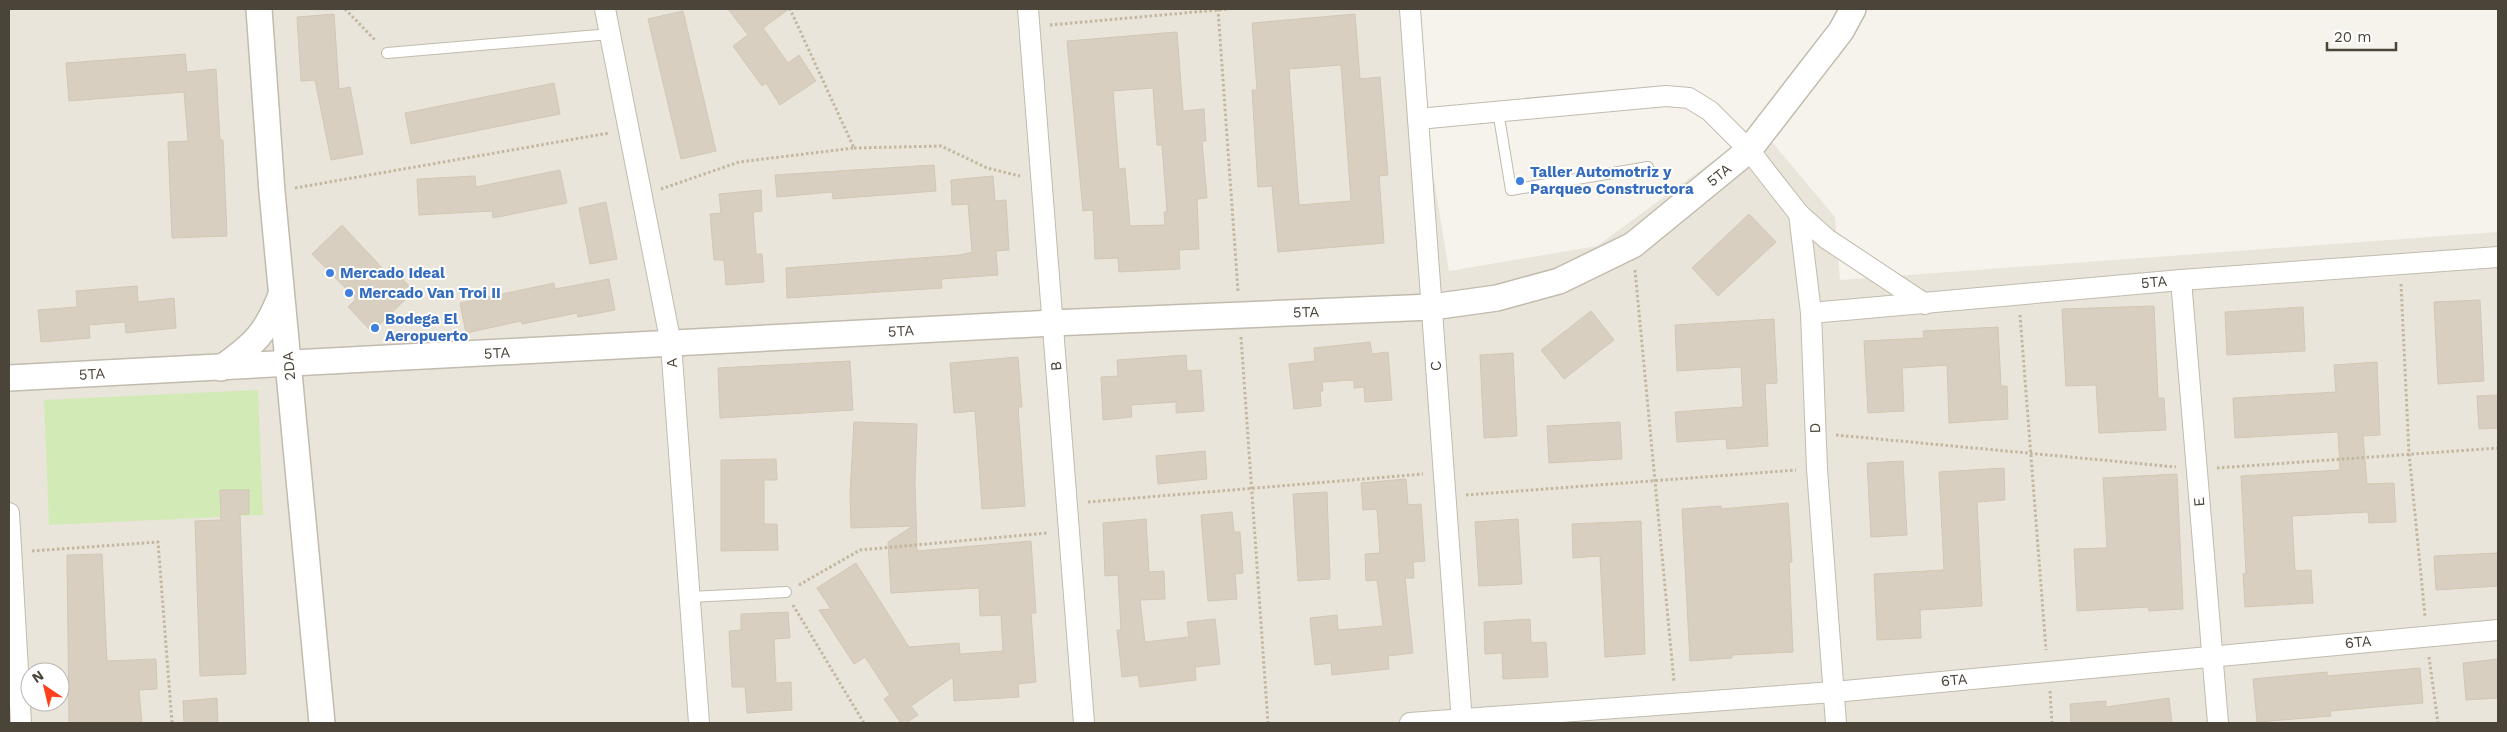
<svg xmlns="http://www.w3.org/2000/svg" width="2507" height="732" font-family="'Work Sans',sans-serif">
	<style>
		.residential { fill: #eae5da; fill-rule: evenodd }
		.green { fill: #d2eab5 }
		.building { fill: #d8cfc1; stroke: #d3c7b4; fill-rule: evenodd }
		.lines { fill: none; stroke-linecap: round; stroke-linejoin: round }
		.service-casing { stroke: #c2bbae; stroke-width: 12 }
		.minor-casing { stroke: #c2bbae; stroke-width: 22 }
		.tertiary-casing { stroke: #c2bbae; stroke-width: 28 }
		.path { stroke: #c4b79f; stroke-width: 3; stroke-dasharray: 2.5 2.5; stroke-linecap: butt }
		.service { stroke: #fff; stroke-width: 10 }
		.minor { stroke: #fff; stroke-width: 20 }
		.tertiary { stroke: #fff; stroke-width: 25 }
		.shop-dot { fill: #3f7fe0; stroke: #fff; stroke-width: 2 }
		.labels { text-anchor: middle; stroke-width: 4; stroke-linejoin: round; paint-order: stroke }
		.shop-label { font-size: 15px; font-weight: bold; fill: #366cbe; stroke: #fff; text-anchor: start }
		.street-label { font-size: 15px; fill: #4b4439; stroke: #fff }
	</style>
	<rect width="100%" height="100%" fill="#f6f3ec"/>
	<path class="residential" d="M9,9H1419L1430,155L1449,271L1597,246L1713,161L1772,142L1835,217L1840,280L2498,232V723H9ZM30,672H60V702H30Z"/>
	<polygon class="green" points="258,390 263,515 49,525 44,400"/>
	<g class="building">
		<polygon points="728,9 789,9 763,28 788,63 799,55 816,81 780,105 766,83 762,86 733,46 748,35"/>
		<polygon points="683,11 716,151 681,159 648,19"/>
		<polygon points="334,14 339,89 350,87 363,154 331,160 315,80 301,81 297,17"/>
		<path d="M1355,14L1360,79L1380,77L1388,175L1379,176L1384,243L1278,252L1272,186L1258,187L1252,90H1257L1252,23ZM1341,65L1351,201L1299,205L1289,69Z"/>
		<path d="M1177,32L1183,111L1204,109L1206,141H1202L1207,198L1197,199L1199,249L1179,250L1180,269L1119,272L1118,258L1095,259L1093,210L1083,211L1067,41ZM1153,88L1157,145H1162L1167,212H1164L1165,225L1130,226L1125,168L1119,169L1113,91Z"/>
		<polygon points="185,54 187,72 216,69 220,140 223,140 227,236 172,238 168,142 188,141 184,92 69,101 66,63"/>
		<polygon points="554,83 560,114 411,144 405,113"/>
		<polygon points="934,165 936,191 833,199 832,192 777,197 775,175"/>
		<polygon points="560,170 567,203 493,218 492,211 419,215 417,179 475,176 476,187"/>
		<polygon points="993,176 995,201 1006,200 1009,250 996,251 998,275 941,279 942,288 787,298 786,268 960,255 972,252 968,204 952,205 951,180"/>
		<polygon points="761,190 762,211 753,212 756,254 762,254 764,282 726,285 724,260 714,260 710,214 721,213 719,194"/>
		<polygon points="606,202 617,259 590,264 579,208"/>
		<polygon points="1749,214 1776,242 1718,296 1692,268"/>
		<polygon points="342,225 385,271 390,266 414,291 372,332 348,307 356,299 312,254"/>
		<polygon points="609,279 615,310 578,317 577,313 522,324 521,321 466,333 460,303 554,283 555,289"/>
		<polygon points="137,286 138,302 174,298 176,328 126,333 125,322 89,325 90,338 41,342 38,310 77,307 76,291"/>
		<polygon points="2480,300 2484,381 2438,384 2434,302"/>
		<polygon points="2154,306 2158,398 2164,398 2166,430 2099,433 2096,385 2066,386 2062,309"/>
		<polygon points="2303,307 2305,351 2227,355 2225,312"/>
		<polygon points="1591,311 1614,340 1564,379 1541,350"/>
		<polygon points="1774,319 1777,383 1765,384 1768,446 1727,449 1726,439 1677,442 1675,412 1743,407 1741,367 1677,371 1675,325"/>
		<polygon points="1998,327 2001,386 2007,386 2008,419 1949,423 1947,365 1902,368 1904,411 1868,413 1864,341 1924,338 1923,331"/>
		<polygon points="1370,342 1372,354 1388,352 1392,400 1365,402 1364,387 1354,388 1354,380 1322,382 1323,391 1320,391 1321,406 1294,409 1289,364 1315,361 1314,348"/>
		<polygon points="1513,353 1517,436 1484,438 1480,355"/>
		<polygon points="1186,355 1187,371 1201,370 1204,411 1176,413 1176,402 1131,405 1132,417 1103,420 1101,377 1118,376 1117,360"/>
		<polygon points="1018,357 1022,407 1018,407 1025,506 982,509 975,411 954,413 950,363"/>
		<polygon points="850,361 853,410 720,418 718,368"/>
		<polygon points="2377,362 2380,435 2363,436 2367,484 2394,483 2396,522 2369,523 2368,512 2292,516 2295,571 2311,570 2313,603 2245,607 2243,574 2246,573 2241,476 2340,470 2338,432 2235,438 2233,398 2336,392 2334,365"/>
		<polygon points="2498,395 2498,428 2479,429 2477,396"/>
		<polygon points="854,422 917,424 915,481 917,551 1031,541 1036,613 1031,613 1036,682 1018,684 1019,697 954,701 953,677 911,706 918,715 906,723 901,723 884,699 890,695 865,657 854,664 819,610 831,609 817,588 856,563 909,647 959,643 960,654 1003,651 1001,615 980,616 979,588 891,593 888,542 913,526 851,528 850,494"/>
		<polygon points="1620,422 1622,459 1549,463 1547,426"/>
		<polygon points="1205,451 1207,479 1158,484 1156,456"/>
		<polygon points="776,459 777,480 764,480 764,524 777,524 778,550 721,551 721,460"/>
		<polygon points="1903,461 1907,535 1871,537 1867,463"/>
		<polygon points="2004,468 2005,500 1977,502 1982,606 1920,610 1921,638 1877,640 1874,574 1944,570 1939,472"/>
		<polygon points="2177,474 2183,609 2149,611 2148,607 2077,611 2074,549 2107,548 2103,478"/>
		<polygon points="1406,479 1408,505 1421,504 1425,561 1413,562 1414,578 1405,578 1413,653 1388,656 1389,669 1332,675 1331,663 1315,665 1310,618 1337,615 1338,630 1383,626 1377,580 1366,581 1365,554 1380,553 1377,509 1363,510 1361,483"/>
		<polygon points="220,490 249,490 249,514 240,514 246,674 200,676 195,521 221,520"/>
		<polygon points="1327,492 1330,579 1298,581 1293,494"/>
		<polygon points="1788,503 1792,562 1789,562 1793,652 1732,655 1732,658 1690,661 1682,509 1721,506 1721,509"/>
		<polygon points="1232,512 1234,532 1240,532 1243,573 1235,574 1237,599 1208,601 1201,515"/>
		<polygon points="1146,519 1149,572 1164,571 1165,599 1140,600 1145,642 1189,637 1187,622 1215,619 1220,664 1195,667 1196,680 1140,687 1138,675 1122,677 1117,630 1121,630 1118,575 1105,576 1103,523"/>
		<polygon points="1518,519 1522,584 1479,586 1475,522"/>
		<polygon points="1641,521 1645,654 1605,657 1600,556 1573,558 1572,524"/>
		<polygon points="2498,553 2498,586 2436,590 2434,556"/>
		<polygon points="102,554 107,661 156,659 157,689 139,690 142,723 69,723 67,555"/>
		<polygon points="788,612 790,638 774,639 776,683 791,682 792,710 747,713 745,687 732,687 729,631 741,630 741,614"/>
		<polygon points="1530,619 1531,643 1546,642 1548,677 1503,679 1502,653 1485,654 1484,622"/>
		<polygon points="2498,659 2498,698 2466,700 2463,663"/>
		<polygon points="2420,668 2423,703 2330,711 2331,716 2257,722 2253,679 2327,672 2327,676"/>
		<polygon points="217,698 218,723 184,723 183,701"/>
		<polygon points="2169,698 2172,723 2071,723 2070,704 2106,701 2106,707"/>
	</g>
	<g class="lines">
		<defs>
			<g id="service">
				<polyline points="387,53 610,34"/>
				<polyline points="1498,111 1511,190 1648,167"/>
				<polyline points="690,597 786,592"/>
			</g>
			<g id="minor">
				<polyline points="605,9 671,344 699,723"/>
				<polyline points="1028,9 1084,723"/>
				<polyline points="1410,9 1462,723"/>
				<polyline points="1418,119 1666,96 1689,98 1710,111 1749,150 1799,214 1811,313 1817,469 1836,723"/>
				<polyline points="1799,214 1827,239 1925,304"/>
				<polyline points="2181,280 2218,723"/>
				<polyline points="1811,313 2181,280 2498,257"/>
				<polyline points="9,513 21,723"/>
				<polyline points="1410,723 1834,692 2498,630"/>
			</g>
			<g id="tertiary">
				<polyline points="259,9 272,192 322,723"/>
				<path d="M221,368C254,345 267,332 281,295"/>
				<polyline points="9,378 1052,323 1432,307 1497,298 1559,281 1633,245 1749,150 1841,31 1853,9"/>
			</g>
		</defs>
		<use href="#service" class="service-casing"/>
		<use href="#minor" class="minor-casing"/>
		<use href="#tertiary" class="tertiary-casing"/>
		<g class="path">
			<polyline points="345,9 376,41"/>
			<polyline points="1218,9 1238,291"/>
			<polyline points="1050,25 1229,9"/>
			<polyline points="854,148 941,146 987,168 1020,176"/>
			<polyline points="295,188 609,133"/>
			<polyline points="661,189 739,162 854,148 790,9"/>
			<polyline points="1635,270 1674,682"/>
			<polyline points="2401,284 2409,453 2425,616"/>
			<polyline points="2020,315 2046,650"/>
			<polyline points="1241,337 1268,723"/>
			<polyline points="1836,435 2176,467"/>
			<polyline points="2217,468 2498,448"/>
			<polyline points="1466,495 1796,470"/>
			<polyline points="1088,502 1423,474"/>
			<polyline points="32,551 158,542 172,723"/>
			<polyline points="799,585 860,550 1047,533"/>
			<polyline points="793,605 864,723"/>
			<polyline points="2429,657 2438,723"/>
			<polyline points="2050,691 2052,723"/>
		</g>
		<use href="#service" class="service"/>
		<use href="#minor" class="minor"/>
		<use href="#tertiary" class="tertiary"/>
	</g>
	<g class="shop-dot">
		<circle cx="1520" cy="181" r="5"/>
		<circle cx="330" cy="273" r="5"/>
		<circle cx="349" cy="293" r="5"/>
		<circle cx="375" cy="328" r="5"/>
	</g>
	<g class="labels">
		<g class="shop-label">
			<text x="1530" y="177">Taller Automotriz y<tspan x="1530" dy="17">Parqueo Constructora</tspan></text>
			<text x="340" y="278">Mercado Ideal</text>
			<text x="359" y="298">Mercado Van Troi II</text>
			<text x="385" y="324">Bodega El<tspan x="385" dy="17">Aeropuerto</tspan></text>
		</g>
		<g class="street-label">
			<text transform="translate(1719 175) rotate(-39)" y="5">5TA</text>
			<text transform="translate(2154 282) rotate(-5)" y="5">5TA</text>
			<text transform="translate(1306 312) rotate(-2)" y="5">5TA</text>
			<text transform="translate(901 331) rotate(-3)" y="5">5TA</text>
			<text transform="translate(497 353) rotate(-3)" y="5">5TA</text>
			<text transform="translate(672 363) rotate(-94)" y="5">A</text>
			<text transform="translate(289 366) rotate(-95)" y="5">2DA</text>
			<text transform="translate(1056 366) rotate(-95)" y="5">B</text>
			<text transform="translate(1436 366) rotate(-94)" y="5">C</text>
			<text transform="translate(92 374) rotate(-3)" y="5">5TA</text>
			<text transform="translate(1815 428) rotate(-92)" y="5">D</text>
			<text transform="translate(2199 502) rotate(-95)" y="5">E</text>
			<text transform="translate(2358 642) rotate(-5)" y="5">6TA</text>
			<text transform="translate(1954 680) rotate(-5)" y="5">6TA</text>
		</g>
	</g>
	<rect width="2507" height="732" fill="none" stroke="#4b4439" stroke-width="20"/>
	<g transform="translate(45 687) rotate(325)"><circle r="24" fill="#ffffff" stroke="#b7b4b0"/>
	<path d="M0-4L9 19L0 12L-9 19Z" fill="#fc3f1d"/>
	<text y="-8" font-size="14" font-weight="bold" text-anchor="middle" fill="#4b4439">N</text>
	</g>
	<path d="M2327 42v8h69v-8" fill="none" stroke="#4b4439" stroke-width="2.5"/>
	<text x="2334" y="42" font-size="15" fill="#4b4439" stroke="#ffffff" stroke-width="4" paint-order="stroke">20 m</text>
</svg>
